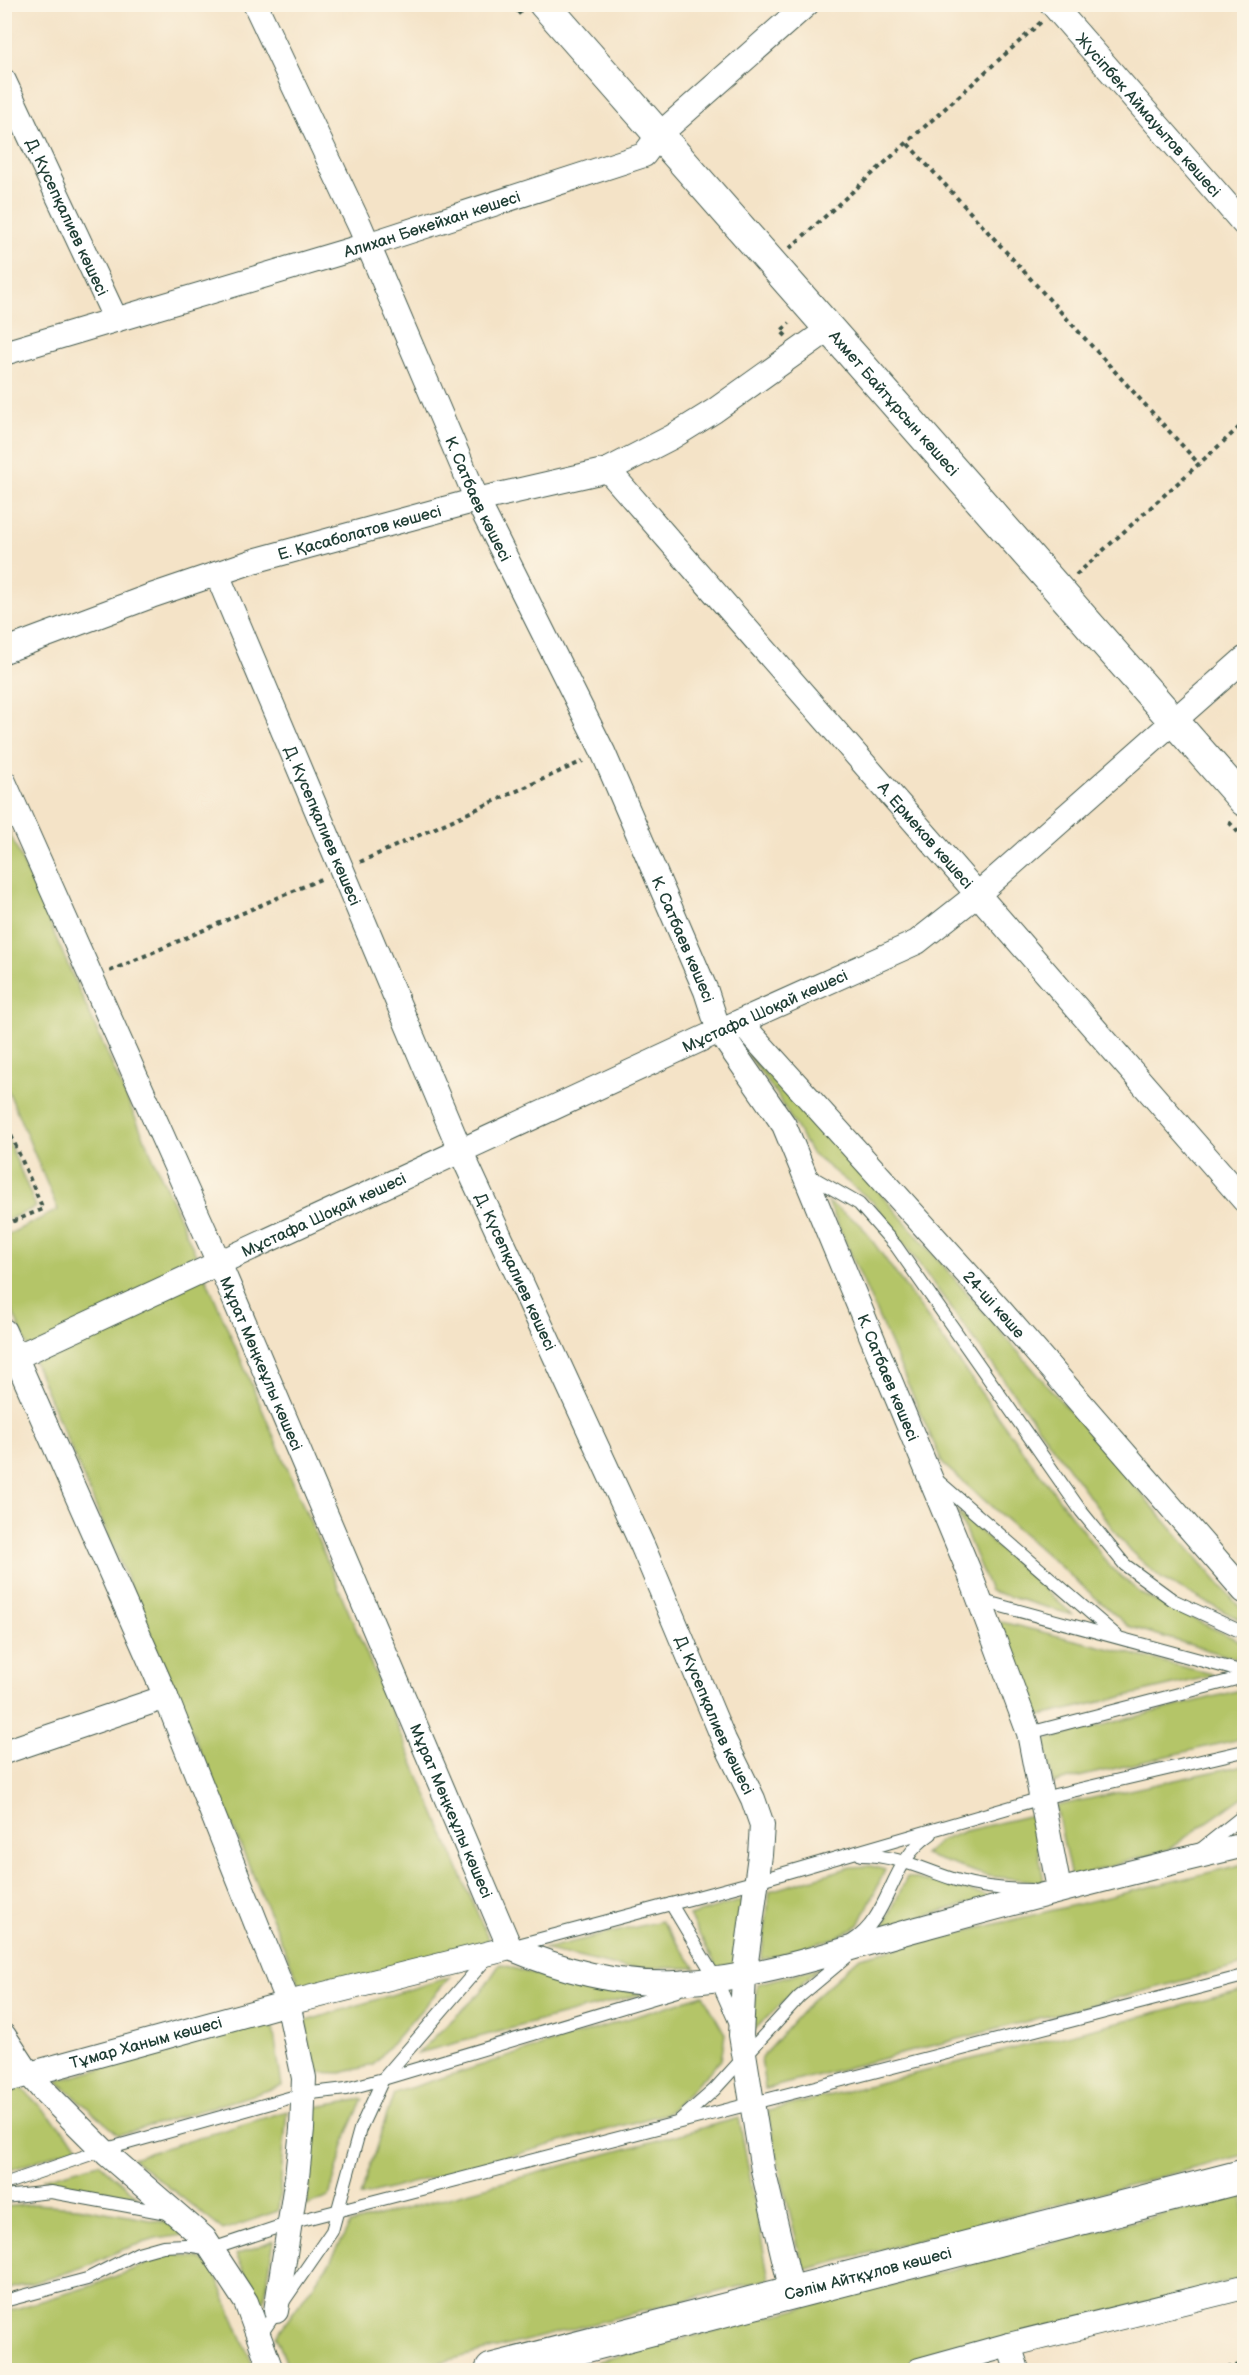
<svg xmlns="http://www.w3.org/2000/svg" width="1249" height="2375" font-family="'Balsamiq Sans',sans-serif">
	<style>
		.green { fill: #b4c568; stroke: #6a814e; stroke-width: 1.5 }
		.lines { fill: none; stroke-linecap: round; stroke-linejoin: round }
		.service-casing { stroke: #3f564a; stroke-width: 14 }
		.minor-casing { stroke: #3f564a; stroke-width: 26 }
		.tertiary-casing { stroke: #3f564a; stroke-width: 32 }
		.trunk-casing { stroke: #3f564a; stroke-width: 35 }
		.path { stroke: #3f564a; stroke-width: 4; stroke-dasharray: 4.5 4.5; stroke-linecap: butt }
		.service { stroke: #fff; stroke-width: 12 }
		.minor { stroke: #fff; stroke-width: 24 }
		.tertiary { stroke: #fff; stroke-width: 30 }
		.trunk { stroke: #fff; stroke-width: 33 }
		.labels { text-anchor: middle; stroke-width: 4.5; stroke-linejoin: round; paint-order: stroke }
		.street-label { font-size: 16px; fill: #1f3d34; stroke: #fcf5e5 }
	</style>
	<rect width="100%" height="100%" fill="#fcf5e5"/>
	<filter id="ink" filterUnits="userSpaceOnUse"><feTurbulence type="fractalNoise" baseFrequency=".0167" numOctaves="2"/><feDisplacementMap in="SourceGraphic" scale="12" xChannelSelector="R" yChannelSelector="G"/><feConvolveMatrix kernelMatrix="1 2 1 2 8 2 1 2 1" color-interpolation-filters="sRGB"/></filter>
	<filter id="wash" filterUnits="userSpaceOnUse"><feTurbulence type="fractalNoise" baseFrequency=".008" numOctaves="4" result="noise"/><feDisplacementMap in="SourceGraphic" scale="24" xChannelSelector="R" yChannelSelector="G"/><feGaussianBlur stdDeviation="1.35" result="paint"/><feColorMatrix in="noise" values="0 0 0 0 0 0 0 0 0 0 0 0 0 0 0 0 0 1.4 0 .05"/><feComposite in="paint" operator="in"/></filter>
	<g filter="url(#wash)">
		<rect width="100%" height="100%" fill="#f4e3c7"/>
		<g class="green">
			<polygon points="4,820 203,1271 494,1952 306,1999 5,1294 5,1236 58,1210 5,1083"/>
			<polygon points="747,1054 835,1141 1244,1612 1244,1622 1162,1579 1127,1548 874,1203 811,1153 777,1095"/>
			<polygon points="5,1133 36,1207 5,1221 4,1221"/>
			<polygon points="828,1202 861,1225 1020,1447 1110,1567 1143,1595 1244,1643 1244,1661 1128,1626 943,1464"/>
			<polygon points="957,1511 1073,1615 990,1591"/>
			<polygon points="998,1621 1216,1675 1036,1717"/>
			<polygon points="1244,1689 1244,1738 1053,1783 1045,1740"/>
			<polygon points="1244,1765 1244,1796 1169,1849 1071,1878 1056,1806"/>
			<polygon points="1032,1815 1044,1882 987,1876 924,1855 940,1841 965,1831"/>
			<polygon points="1244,1864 1244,1965 765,2089 761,2058 811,2001 860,1957"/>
			<polygon points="871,1866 885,1870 859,1925 838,1937 761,1960 770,1891 851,1867"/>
			<polygon points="907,1877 996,1897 884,1926"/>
			<polygon points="743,1900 738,1964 717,1967 689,1916"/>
			<polygon points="661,1921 696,1968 625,1968 543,1949"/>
			<polygon points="500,1964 552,1980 645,1993 418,2053 481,1992"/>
			<polygon points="818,1968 752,2032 757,1984"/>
			<polygon points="450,1977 373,2065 341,2073 311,2072 306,2021"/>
			<polygon points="1244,1990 1244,2155 804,2270 782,2181 768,2111"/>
			<polygon points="703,1995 725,2034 721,2060 668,2113 360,2197 394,2093"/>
			<polygon points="272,2021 282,2086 119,2135 57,2081"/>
			<polygon points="21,2087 79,2146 5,2172 4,2092"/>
			<polygon points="363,2099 348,2132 329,2197 307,2206 316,2107"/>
			<polygon points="287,2111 278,2211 223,2230 132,2158"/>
			<polygon points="739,2118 769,2279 410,2370 289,2370 276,2336 330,2262 350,2224"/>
			<polygon points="99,2163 138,2197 42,2179"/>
			<polygon points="1244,2193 1244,2278 887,2370 586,2370 599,2361"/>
			<polygon points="34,2204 77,2207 168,2223 185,2235 156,2239 121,2250 88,2265 54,2277 5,2290 5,2207"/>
			<polygon points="274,2240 263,2309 236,2255"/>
			<polygon points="171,2254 198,2258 212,2266 255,2370 5,2370 5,2312 94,2285"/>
		</g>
	</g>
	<g filter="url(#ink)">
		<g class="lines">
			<defs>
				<g id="service">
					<polyline points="807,1174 859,1204 896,1246 1081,1511 1125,1565 1173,1600 1244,1633"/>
					<polyline points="937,1480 1117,1636"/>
					<polyline points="979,1600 1244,1672"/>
					<polyline points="1029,1733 1244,1677"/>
					<polyline points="1200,1850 1244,1815"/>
					<path d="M861,1855C895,1855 925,1870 956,1880C979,1887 1007,1890 1031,1890"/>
					<polyline points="671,1904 716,1979 737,2026"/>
					<path d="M852,1941C892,1916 888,1862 931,1834"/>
					<polyline points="514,1946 757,1881 1042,1798 1244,1751"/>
					<polyline points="680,2120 714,2090 799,1997 848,1956"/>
					<polyline points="4,2184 103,2150 303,2094 346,2089 383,2079 677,1991"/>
					<polyline points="4,2197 51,2192 167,2213"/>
					<polyline points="4,2301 87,2279 138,2253 163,2246 186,2245 212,2249 290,2223 1244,1976"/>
					<polyline points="259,2337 332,2231 360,2129 383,2079 487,1958"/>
				</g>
				<g id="minor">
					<path id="s1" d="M255,4L360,226L477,500L603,752L706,991L719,1031L784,1125L968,1569L1029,1733L1059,1889"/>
					<path id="s2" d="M1052,4L1244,224"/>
					<path id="s3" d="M4,81L116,320"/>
					<path id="s4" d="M4,353L367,245L644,155L659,135L807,4"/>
					<path id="s5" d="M608,470L1244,1200"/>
					<path id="s6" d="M217,574L461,1152L643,1547L724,1740L753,1799L762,1825L760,1855L744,1977L741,2035L763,2170L792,2292"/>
					<path id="s7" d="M4,651L151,596L257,560L477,500L608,470L672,437L714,411L829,329"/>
					<path id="s8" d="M4,782L219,1263L510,1948"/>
					<path id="s9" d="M740,1022L1000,1310L1244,1591"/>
					<polyline points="4,1331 166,1697 288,2003 304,2078 302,2129 297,2177 276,2311"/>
					<path id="s10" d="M16,1357L719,1031L917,942L978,894L1244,659"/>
					<polyline points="4,1752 166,1697"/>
					<polyline points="4,2036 29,2074 45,2092 108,2155 204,2238 246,2302 271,2370"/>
					<path id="s11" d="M4,2081L288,2003L510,1948C562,1970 620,1986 677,1983C763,1979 846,1948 928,1926C1033,1897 1139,1870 1244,1845"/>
					<polyline points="1009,2345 1017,2370"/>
					<polyline points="919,2370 1009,2345 1244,2287"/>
				</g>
				<g id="tertiary">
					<path id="s12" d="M544,4L1244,801"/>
				</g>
				<g id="trunk">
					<path id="s13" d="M492,2370L1244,2176"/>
				</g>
			</defs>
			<use href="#service" class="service-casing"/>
			<use href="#minor" class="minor-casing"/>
			<use href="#tertiary" class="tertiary-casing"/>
			<use href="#trunk" class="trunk-casing"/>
			<g class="path">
				<polyline points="512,4 521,15"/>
				<polyline points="908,144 1199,464"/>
				<polyline points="790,248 1041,22"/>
				<polyline points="786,336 781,331 790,323"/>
				<polyline points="1076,575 1244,423"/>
				<polyline points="1229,822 1244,839"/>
				<polyline points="360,862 583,761"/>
				<polyline points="110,971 323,878"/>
				<polyline points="4,1119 43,1209 4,1225"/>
				<polyline points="1218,2370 1244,2364"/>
			</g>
			<use href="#service" class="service"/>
			<use href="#minor" class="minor"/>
			<use href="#tertiary" class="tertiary"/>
			<use href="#trunk" class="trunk"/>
		</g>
	</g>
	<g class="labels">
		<g class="street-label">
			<text dy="6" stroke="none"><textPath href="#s2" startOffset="147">Жүсіпбек Аймауытов көшесі</textPath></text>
			<text dy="6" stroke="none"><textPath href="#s3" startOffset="150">Д. Күсепқалиев көшесі</textPath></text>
			<text dy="6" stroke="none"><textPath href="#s4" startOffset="447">Алихан Бөкейхан көшесі</textPath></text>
			<text dy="6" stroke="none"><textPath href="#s12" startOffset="531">Ахмет Байтұрсын көшесі</textPath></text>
			<text dy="6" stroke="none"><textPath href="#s1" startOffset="543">К. Сатбаев көшесі</textPath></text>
			<text dy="6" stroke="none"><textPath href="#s7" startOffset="375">Е. Қасаболатов көшесі</textPath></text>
			<text dy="6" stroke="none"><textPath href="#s6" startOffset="273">Д. Күсепқалиев көшесі</textPath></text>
			<text dy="6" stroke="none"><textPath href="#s5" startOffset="484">А. Ермеков көшесі</textPath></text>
			<text dy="6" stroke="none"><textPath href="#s1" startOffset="1029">К. Сатбаев көшесі</textPath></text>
			<text dy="6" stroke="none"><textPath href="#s10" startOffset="825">Мұстафа Шоқай көшесі</textPath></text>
			<text dy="6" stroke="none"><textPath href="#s10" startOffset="339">Мұстафа Шоқай көшесі</textPath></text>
			<text dy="6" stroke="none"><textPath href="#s6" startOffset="759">Д. Күсепқалиев көшесі</textPath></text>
			<text dy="6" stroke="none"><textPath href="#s9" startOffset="380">24-ші көше</textPath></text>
			<text dy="6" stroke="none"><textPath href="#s8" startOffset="636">Мұрат Мөңкеұлы көшесі</textPath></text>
			<text dy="6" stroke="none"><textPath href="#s1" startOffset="1515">К. Сатбаев көшесі</textPath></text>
			<text dy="6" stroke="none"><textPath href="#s6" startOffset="1245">Д. Күсепқалиев көшесі</textPath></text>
			<text dy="6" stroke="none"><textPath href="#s8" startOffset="1122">Мұрат Мөңкеұлы көшесі</textPath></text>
			<text dy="6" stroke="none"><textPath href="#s11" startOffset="147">Тұмар Ханым көшесі</textPath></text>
			<text dy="6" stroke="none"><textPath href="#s13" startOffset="388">Сәлім Айтқұлов көшесі</textPath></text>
		</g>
	</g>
	<rect width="1249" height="2375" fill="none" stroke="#fcf5e5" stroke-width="24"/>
</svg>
